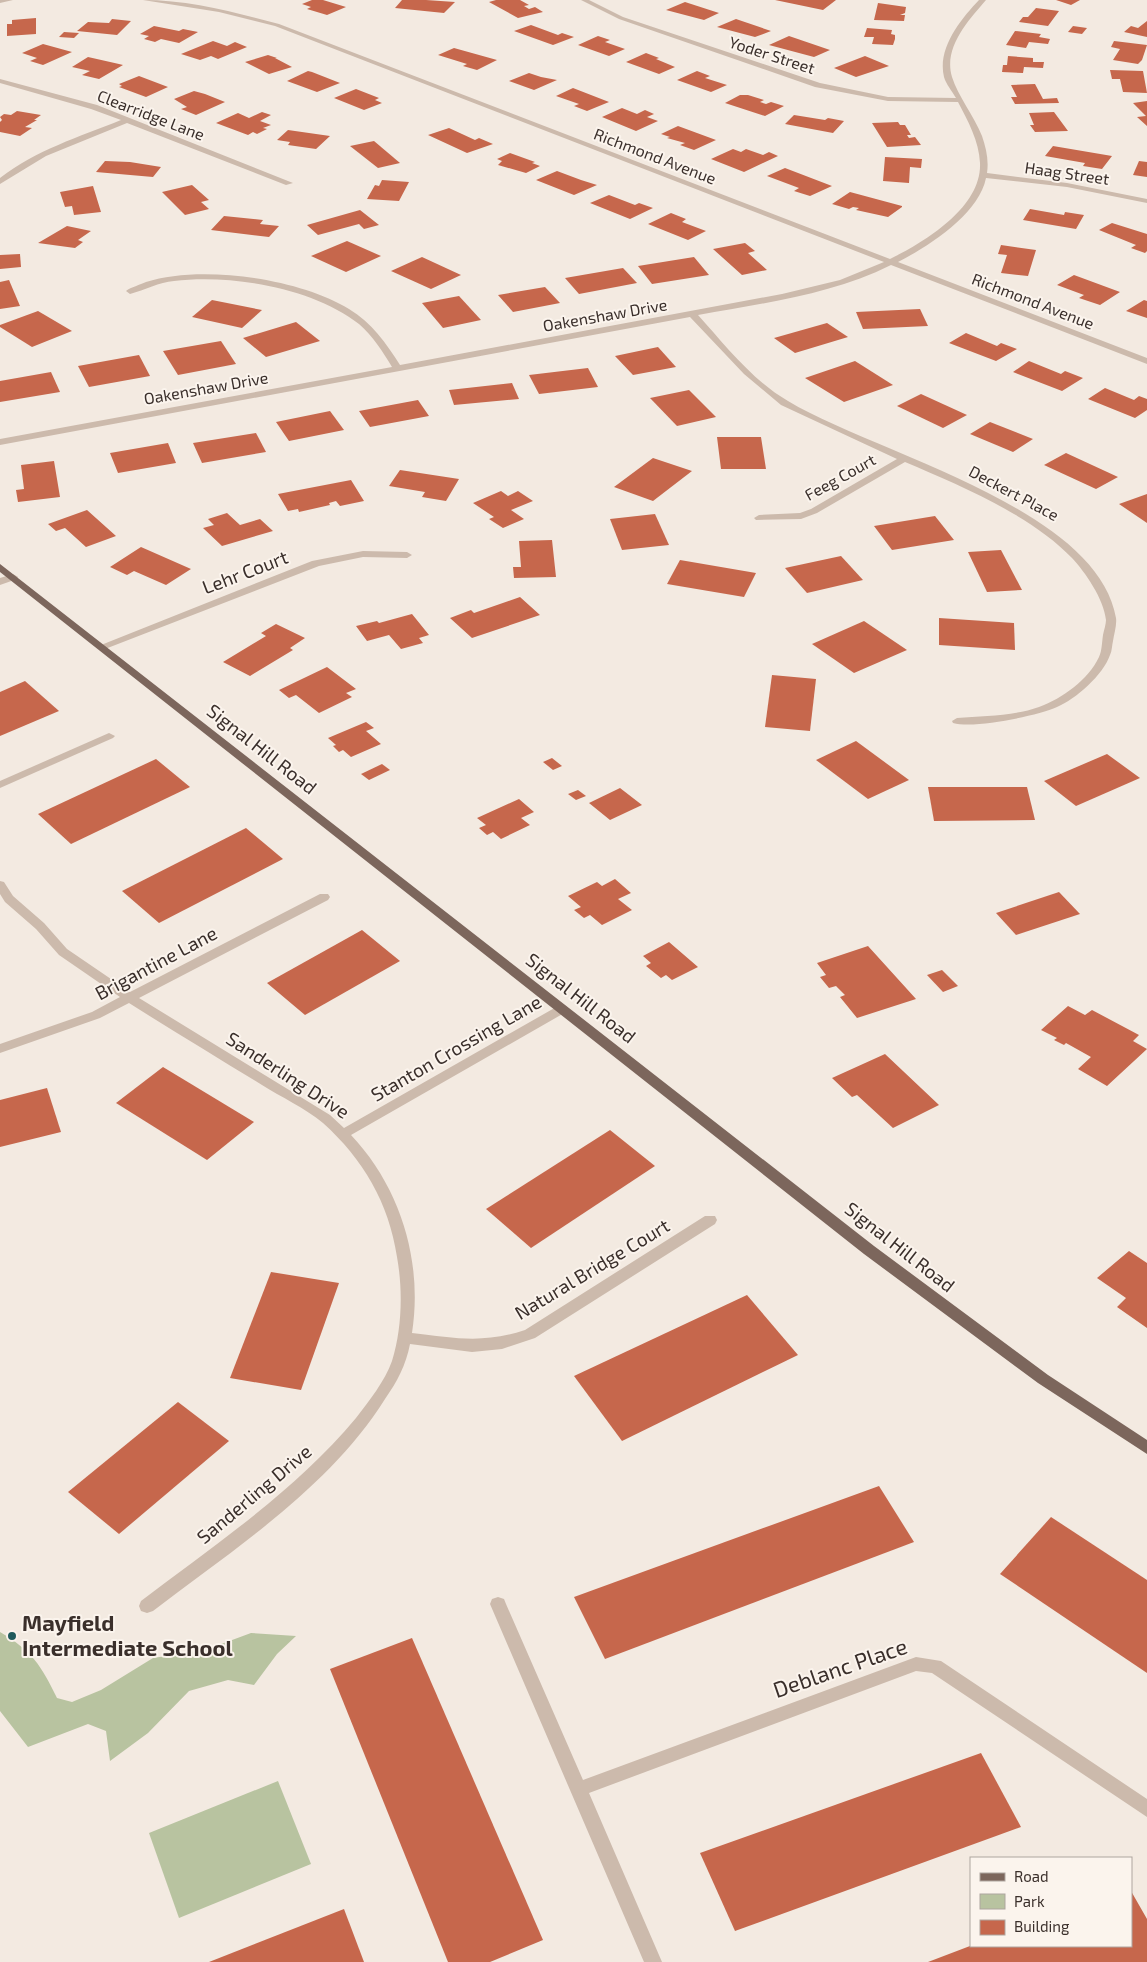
<svg xmlns="http://www.w3.org/2000/svg" width="1147" height="1962" font-family="'Exo 2',sans-serif">
	<style>
		.green { fill: #b8c3a0 }
		.building { fill: #c6674c }
		.lines { fill: none; stroke-linecap: round; stroke-linejoin: round }
		.minor { fill: #ccbaac; fill-rule: evenodd }
		.major { fill: #7c665c; fill-rule: evenodd }
		.poi-dot { fill: #205a5c; stroke: #fbf4ed; stroke-width: 2 }
		.labels { text-anchor: middle; stroke-width: 4; stroke-linejoin: round; paint-order: stroke }
		.far-street-label { font-size: 16px; fill: #3a2f2b; stroke: #fbf4ed }
		.street-label { font-size: 19px; fill: #3a2f2b; stroke: #fbf4ed }
		.near-poi-label { font-size: 22px; font-weight: bold; fill: #3a2f2b; stroke: #fbf4ed; text-anchor: start }
		.near-street-label { font-size: 22px; fill: #3a2f2b; stroke: #fbf4ed }
	</style>
	<rect width="100%" height="100%" fill="#f3eae1"/>
	<g class="green">
		<path d="M0,1632C32,1651 41,1665 57,1698L72,1702L101,1690L153,1658L186,1653L224,1643L251,1633L296,1636L277,1654L254,1685L228,1680L189,1691L148,1733L110,1761L106,1731L88,1724L28,1747L0,1711Z"/>
		<polygon points="278,1781 311,1864 179,1918 149,1833"/>
	</g>
	<g class="building">
		<polygon points="312,0 323,0 346,7 327,15 307,9 311,7 302,4"/>
		<polygon points="402,0 426,0 455,2 444,13 395,8"/>
		<polygon points="496,0 520,0 529,5 524,6 529,9 535,7 543,12 518,18 489,2"/>
		<polygon points="775,0 836,0 823,10"/>
		<polygon points="1056,0 1080,0 1071,5"/>
		<polygon points="685,2 719,13 704,20 666,10"/>
		<polygon points="878,3 906,7 905,13 900,15 905,15 904,21 874,20"/>
		<polygon points="1036,8 1059,11 1048,26 1019,22 1023,17 1028,17"/>
		<polygon points="36,18 36,34 7,36 7,24 12,24 12,20"/>
		<polygon points="112,19 131,21 117,35 77,31 88,22 109,23"/>
		<polygon points="736,19 771,31 755,37 717,27"/>
		<polygon points="1147,21 1147,37 1124,32 1131,26 1138,28"/>
		<polygon points="531,25 558,35 562,33 574,37 553,45 514,31"/>
		<polygon points="154,26 179,31 183,29 198,32 179,43 161,39 155,42 144,39 149,36 140,34"/>
		<polygon points="1073,26 1087,28 1082,34 1068,32"/>
		<polygon points="867,28 892,30 891,34 895,35 895,39 893,45 872,44 874,37 864,37"/>
		<polygon points="1015,31 1041,34 1039,37 1050,39 1048,44 1029,42 1026,48 1006,45"/>
		<polygon points="64,32 79,33 74,38 59,37"/>
		<polygon points="598,36 610,40 605,42 625,49 609,56 578,45"/>
		<polygon points="789,36 830,50 814,57 769,45"/>
		<polygon points="213,41 227,46 235,42 247,47 218,59 211,56 200,60 181,54"/>
		<polygon points="1114,41 1147,45 1142,60 1138,64 1113,60 1120,49 1111,47"/>
		<polygon points="43,44 72,52 43,65 30,61 37,58 22,53"/>
		<polygon points="454,48 497,60 477,70 463,66 467,64 438,55"/>
		<polygon points="646,53 659,58 656,59 675,67 659,74 626,62"/>
		<polygon points="268,55 277,58 275,58 292,67 269,74 245,62"/>
		<polygon points="865,56 889,66 856,77 834,68"/>
		<polygon points="1008,56 1033,58 1033,62 1044,62 1043,68 1024,67 1023,73 1002,72 1003,65 1007,65"/>
		<polygon points="88,57 119,64 123,65 99,79 82,75 90,71 72,67"/>
		<polygon points="1110,70 1143,71 1147,93 1123,92 1120,79 1112,79"/>
		<polygon points="308,71 312,72 340,83 317,92 287,81"/>
		<polygon points="697,71 710,76 705,78 727,85 711,92 677,80"/>
		<polygon points="529,73 541,77 557,80 534,90 509,81"/>
		<polygon points="139,76 168,87 146,97 119,87 122,86 119,84"/>
		<polygon points="1035,84 1043,99 1057,98 1059,103 1015,104 1011,97 1017,97 1011,85"/>
		<polygon points="573,88 609,102 587,111 574,106 579,104 556,96"/>
		<polygon points="356,89 379,98 375,100 382,103 364,110 334,98"/>
		<polygon points="194,91 205,94 225,102 196,115 181,109 187,107 174,99"/>
		<polygon points="740,95 748,95 764,100 760,102 766,104 771,102 784,106 765,116 725,103"/>
		<polygon points="1147,101 1147,126 1137,117 1146,116 1133,103"/>
		<polygon points="622,108 637,114 645,110 654,114 647,117 658,121 636,131 602,117"/>
		<polygon points="17,111 41,115 34,120 37,120 25,127 32,128 20,136 0,132 0,122 2,120 0,117 4,114 11,115"/>
		<polygon points="262,112 271,115 260,121 271,125 263,128 267,129 257,134 253,132 248,135 216,123 238,113 249,118"/>
		<polygon points="1054,112 1068,131 1035,132 1030,125 1034,125 1029,113"/>
		<polygon points="794,115 825,120 828,118 844,121 833,133 785,124"/>
		<polygon points="898,122 900,125 905,125 911,135 907,135 909,138 915,137 921,145 887,147 872,123"/>
		<polygon points="678,126 716,140 694,150 680,145 685,143 667,138 670,137 661,134"/>
		<polygon points="449,128 475,140 479,138 493,144 467,153 428,135"/>
		<polygon points="288,130 330,136 316,149 288,145 290,142 277,140"/>
		<polygon points="374,141 400,163 378,168 350,146"/>
		<polygon points="1053,146 1112,156 1102,169 1083,166 1085,163 1045,156"/>
		<polygon points="733,149 741,152 746,149 763,155 769,152 778,156 744,172 711,159"/>
		<polygon points="510,153 535,162 532,163 540,166 526,173 498,165 502,161 497,159"/>
		<polygon points="885,157 922,159 921,168 910,167 909,183 883,181"/>
		<polygon points="105,161 130,162 161,167 153,177 96,172"/>
		<polygon points="1139,161 1147,162 1147,177 1133,175"/>
		<polygon points="785,168 832,186 810,196 794,191 799,188 767,176"/>
		<polygon points="557,171 581,180 597,185 574,195 536,180"/>
		<polygon points="382,180 409,182 399,201 367,199 375,185 379,186"/>
		<polygon points="192,185 209,200 201,202 209,209 185,215 162,192"/>
		<polygon points="93,186 101,212 74,215 72,206 65,207 60,192"/>
		<polygon points="850,192 902,206 902,207 888,217 856,210 859,208 853,207 849,209 832,204"/>
		<polygon points="609,195 635,205 639,203 653,208 630,219 590,203"/>
		<polygon points="1030,209 1064,215 1065,212 1084,215 1076,229 1023,220"/>
		<polygon points="360,210 379,225 364,229 359,224 318,235 307,225"/>
		<polygon points="671,213 686,219 682,222 706,231 688,240 648,224"/>
		<polygon points="224,216 263,220 260,224 279,226 269,237 211,230"/>
		<polygon points="1112,223 1147,234 1147,251 1145,253 1131,248 1136,245 1099,230"/>
		<polygon points="67,226 91,231 78,240 83,242 75,248 38,243"/>
		<polygon points="347,241 381,256 346,272 311,256"/>
		<polygon points="745,243 755,251 748,253 767,270 742,275 713,249"/>
		<polygon points="1001,245 1036,250 1028,276 1001,273 1007,255 998,254"/>
		<polygon points="20,254 21,267 0,269 0,255"/>
		<polygon points="422,257 461,275 431,289 391,271"/>
		<polygon points="694,257 709,275 652,284 638,266"/>
		<polygon points="623,268 637,283 579,294 565,278"/>
		<polygon points="1074,275 1120,292 1100,305 1079,298 1084,295 1057,285"/>
		<polygon points="9,280 20,306 0,309 0,282"/>
		<polygon points="545,287 560,303 513,312 498,295"/>
		<polygon points="459,296 481,320 443,328 422,303"/>
		<polygon points="212,300 262,310 242,328 192,317"/>
		<polygon points="1144,300 1147,301 1147,318 1126,311"/>
		<polygon points="920,309 928,326 863,329 856,312"/>
		<polygon points="38,311 72,331 32,347 0,327 0,325"/>
		<polygon points="296,322 320,341 266,357 243,338"/>
		<polygon points="827,323 848,337 795,353 774,338"/>
		<polygon points="966,333 997,346 1001,343 1017,349 996,361 949,343"/>
		<polygon points="221,341 236,364 178,375 163,351"/>
		<polygon points="658,347 676,367 633,375 615,356"/>
		<polygon points="139,355 150,376 89,387 78,366"/>
		<polygon points="855,361 893,385 844,402 805,378"/>
		<polygon points="1029,361 1061,374 1065,371 1083,378 1062,391 1013,372"/>
		<polygon points="588,368 598,387 539,394 529,375"/>
		<polygon points="51,372 60,392 0,402 0,381"/>
		<polygon points="512,383 519,399 454,405 449,390"/>
		<polygon points="1105,388 1134,400 1139,396 1147,399 1147,410 1135,418 1088,399"/>
		<polygon points="689,390 716,417 677,426 650,398"/>
		<polygon points="921,394 967,415 943,428 897,406"/>
		<polygon points="418,400 429,416 370,427 359,411"/>
		<polygon points="330,411 344,430 289,441 276,422"/>
		<polygon points="990,422 1033,439 1013,452 970,434"/>
		<polygon points="256,433 266,452 202,463 193,443"/>
		<polygon points="717,437 761,437 766,469 721,469"/>
		<polygon points="168,443 176,463 118,473 110,453"/>
		<polygon points="1066,453 1118,477 1096,489 1044,465"/>
		<polygon points="653,458 692,471 653,501 614,487"/>
		<polygon points="54,461 60,497 18,502 16,490 24,489 21,465"/>
		<polygon points="400,470 459,479 446,501 422,497 425,492 389,486"/>
		<polygon points="351,480 364,501 340,506 336,501 329,503 330,505 299,512 298,509 288,511 278,494"/>
		<polygon points="501,491 508,496 518,491 533,501 511,510 524,519 503,528 489,519 494,517 473,503"/>
		<polygon points="1147,494 1147,523 1119,504"/>
		<polygon points="87,510 116,536 86,547 65,528 56,531 48,524"/>
		<polygon points="227,513 240,525 260,519 273,531 222,546 203,528 214,525 208,519"/>
		<polygon points="655,514 669,545 622,550 610,519"/>
		<polygon points="935,516 954,540 892,550 874,526"/>
		<polygon points="552,540 556,577 514,578 513,567 521,567 519,541"/>
		<polygon points="141,547 191,569 166,585 134,571 127,575 110,567"/>
		<polygon points="1001,550 1022,590 987,592 968,552"/>
		<polygon points="841,556 863,580 807,593 785,568"/>
		<polygon points="680,560 756,573 744,597 667,584"/>
		<polygon points="520,597 540,615 472,638 450,618 471,610 474,613"/>
		<polygon points="412,614 429,635 419,638 423,643 401,649 389,635 367,641 356,626 377,621 379,623"/>
		<polygon points="939,618 1014,623 1015,650 939,645"/>
		<polygon points="864,621 907,650 854,673 812,644"/>
		<polygon points="276,624 305,638 290,648 293,650 250,676 223,662 266,636 261,633"/>
		<polygon points="327,667 356,689 346,693 352,697 319,713 296,695 289,698 279,690"/>
		<polygon points="772,675 816,679 810,731 765,727"/>
		<polygon points="25,681 59,711 0,736 0,692"/>
		<polygon points="366,722 374,728 366,731 381,744 351,757 343,750 339,752 333,746 336,745 328,738"/>
		<polygon points="856,741 909,780 868,799 816,760"/>
		<polygon points="1107,754 1140,778 1076,806 1044,781"/>
		<polygon points="552,758 562,766 553,770 543,762"/>
		<polygon points="156,759 190,787 71,844 38,814"/>
		<polygon points="382,764 390,770 369,780 361,774"/>
		<polygon points="928,787 1027,787 1035,820 934,821"/>
		<polygon points="620,788 642,805 610,820 589,803"/>
		<polygon points="578,790 586,796 576,800 568,794"/>
		<polygon points="519,799 534,812 521,818 530,825 501,839 493,832 487,835 479,828 486,825 477,818"/>
		<polygon points="246,828 283,859 159,923 122,891"/>
		<polygon points="615,879 631,893 618,899 632,910 602,925 590,915 584,918 574,910 581,907 568,896 597,882 602,886"/>
		<polygon points="1059,892 1080,914 1016,935 996,913"/>
		<polygon points="362,930 400,961 305,1015 267,983"/>
		<polygon points="669,942 698,967 672,980 666,975 661,978 646,966 651,963 643,956"/>
		<polygon points="868,946 916,999 857,1018 840,997 845,995 836,986 829,988 820,977 826,975 817,963"/>
		<polygon points="942,970 958,986 943,992 927,975"/>
		<polygon points="1068,1006 1085,1015 1092,1010 1139,1035 1133,1041 1147,1049 1107,1086 1078,1069 1091,1057 1066,1043 1064,1045 1054,1040 1057,1038 1041,1030"/>
		<polygon points="885,1054 939,1105 893,1128 857,1095 852,1097 832,1078"/>
		<polygon points="163,1067 254,1122 207,1160 116,1103"/>
		<polygon points="47,1088 61,1132 0,1147 0,1100"/>
		<polygon points="610,1130 655,1166 531,1248 486,1209"/>
		<polygon points="1129,1251 1147,1263 1147,1328 1117,1307 1126,1298 1097,1278"/>
		<polygon points="271,1272 339,1283 301,1390 230,1378"/>
		<polygon points="747,1295 798,1355 622,1441 574,1376"/>
		<polygon points="178,1402 229,1441 119,1534 68,1492"/>
		<polygon points="879,1486 914,1542 605,1659 574,1597"/>
		<polygon points="1051,1517 1147,1580 1147,1673 1000,1574"/>
		<polygon points="412,1638 543,1940 490,1962 448,1962 330,1669"/>
		<polygon points="981,1753 1021,1827 735,1931 700,1853"/>
		<polygon points="1131,1891 1147,1919 1147,1962 928,1962 970,1946 1131,1946"/>
		<polygon points="344,1909 364,1962 209,1962"/>
	</g>
	<g class="lines">
		<g class="minor">
			<polygon points="0,0 13,0 0,3"/>
			<path d="M143,0C189,0 234,12 279,24L890,259C925,242 982,207 980,163C979,141 968,121 958,102L888,101L815,87L619,19L581,0H589L623,17L820,83L888,97L956,98C952,91 946,84 944,77C937,48 961,19 979,0H986C969,20 943,47 952,77C958,96 974,116 982,136C986,148 989,160 987,173L1067,183L1147,199V203L1067,187L986,178C979,214 929,246 898,262L1147,358V364L891,265C831,295 763,303 698,315C725,345 753,381 788,401C874,453 1097,507 1116,618C1117,625 1114,634 1113,641C1112,645 1112,651 1110,655C1103,675 1076,699 1057,707C1036,716 975,729 953,723L952,721L957,718C984,716 1014,716 1039,707C1063,698 1088,680 1099,657C1102,651 1102,641 1103,635C1104,630 1106,624 1106,620C1104,599 1085,572 1072,558C1031,515 959,485 905,462L817,513L801,519L756,520L754,518L759,515L800,513L811,509L897,459L781,405L744,374L690,317L0,445V439L392,367C383,352 373,336 359,324C313,288 232,274 174,281C159,282 145,290 130,294L126,291C131,287 140,285 146,282C202,264 300,279 349,309C372,323 386,343 400,365L782,294L840,280L884,262L275,26L219,12Z"/>
			<path d="M0,79L97,105L293,183L286,185L127,123L46,156L0,184V178C36,150 79,137 121,120L91,109L0,83Z"/>
			<polygon points="363,551 407,552 412,555 407,558 363,557 319,566 105,649 101,650 96,647 312,561"/>
			<polygon points="13,574 18,577 17,579 0,585 0,578"/>
			<polygon points="109,733 115,736 113,738 0,788 0,781"/>
			<path d="M0,881L4,882L13,896L44,923L67,949L130,992L320,894H328L330,897L328,900L139,998L330,1115L344,1128L558,1006H566L568,1009L566,1012L351,1135C401,1188 423,1262 412,1333C455,1338 483,1344 525,1330L705,1216H715L717,1220L715,1224L535,1338L502,1349L472,1352L410,1344C406,1365 397,1382 385,1399C329,1488 235,1548 153,1611L147,1613L141,1611L139,1606L141,1601C216,1544 295,1491 356,1418C369,1401 385,1381 392,1361C402,1329 403,1290 397,1257C389,1203 363,1159 323,1123C305,1108 281,1097 262,1085C218,1058 173,1031 129,1003L100,1018L0,1053V1044L92,1012L120,997L59,955L36,929L5,902L0,894Z"/>
			<polygon points="498,1597 504,1599 506,1604 583,1780 916,1657 941,1661 1147,1799 1147,1817 932,1673 916,1671 589,1793 662,1962 644,1962 490,1604 492,1599"/>
		</g>
		<polygon class="major" points="0,564 874,1246 1048,1375 1147,1440 1147,1454 1038,1383 864,1254 0,572"/>
	</g>
	<circle class="poi-dot" cx="12" cy="1636" r="5"/>
	<g class="labels">
		<g class="far-street-label">
			<text transform="translate(772 55) rotate(18)" y="6">Yoder Street</text>
			<text transform="translate(151 115) rotate(21)" y="6">Clearridge Lane</text>
			<text transform="translate(655 156) rotate(21)" y="6">Richmond Avenue</text>
			<text transform="translate(1067 173) rotate(8)" y="6">Haag Street</text>
			<text transform="translate(1033 301) rotate(21)" y="6">Richmond Avenue</text>
			<text transform="translate(605 315) rotate(-10)" y="6">Oakenshaw Drive</text>
			<text transform="translate(206 388) rotate(-10)" y="6">Oakenshaw Drive</text>
			<text transform="translate(840 477) rotate(-29)" y="6">Feeg Court</text>
			<text transform="translate(1014 493) rotate(28)" y="6">Deckert Place</text>
		</g>
		<g class="street-label">
			<text transform="translate(245 572) rotate(-21)" y="7">Lehr Court</text>
			<text transform="translate(262 749) rotate(38)" y="7">Signal Hill Road</text>
			<text transform="translate(156 963) rotate(-28)" y="7">Brigantine Lane</text>
			<text transform="translate(581 998) rotate(38)" y="7">Signal Hill Road</text>
			<text transform="translate(456 1048) rotate(-30)" y="7">Stanton Crossing Lane</text>
			<text transform="translate(288 1075) rotate(33)" y="7">Sanderling Drive</text>
			<text transform="translate(900 1247) rotate(38)" y="7">Signal Hill Road</text>
			<text transform="translate(592 1269) rotate(-31)" y="7">Natural Bridge Court</text>
			<text transform="translate(254 1494) rotate(-40)" y="7">Sanderling Drive</text>
		</g>
		<g class="near-poi-label">
			<text x="22" y="1631">Mayfield<tspan x="22" dy="25">Intermediate School</tspan></text>
		</g>
		<g class="near-street-label">
			<text transform="translate(840 1668) rotate(-19)" y="8">Deblanc Place</text>
		</g>
	</g>
	<rect x="970" y="1857" width="162" height="90" fill="#fbf4ed" stroke="#aea59f"/>
	<rect x="980" y="1873" width="25" height="8" fill="#7c665c" stroke="#aea59f"/>
	<text x="1014" y="1882" font-size="15" fill="#3a2f2b">Road</text>
	<rect x="980" y="1894" width="25" height="15" fill="#b8c3a0" stroke="#aea59f"/>
	<text x="1014" y="1907" font-size="15" fill="#3a2f2b">Park</text>
	<rect x="980" y="1920" width="25" height="15" fill="#c6674c" stroke="#aea59f"/>
	<text x="1014" y="1932" font-size="15" fill="#3a2f2b">Building</text>
</svg>
